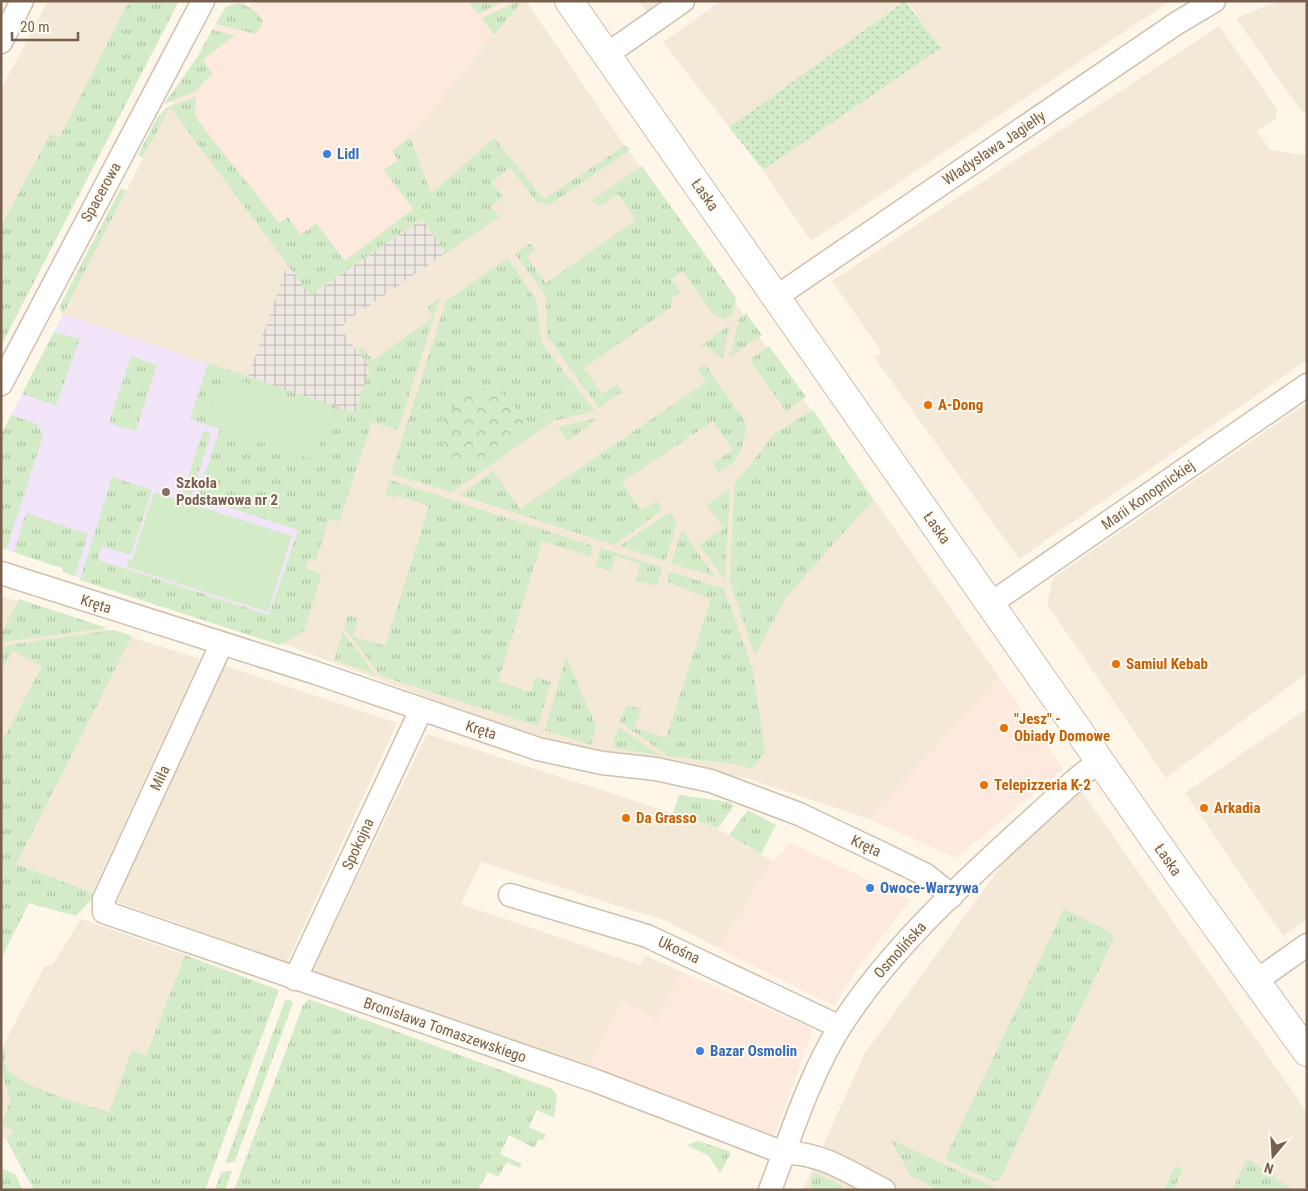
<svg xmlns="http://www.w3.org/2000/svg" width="1308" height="1191" font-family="'Roboto Condensed',sans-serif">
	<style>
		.residential { fill: #f4e9d7 }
		.commercial { fill: #fde9dd }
		.industrial { fill: url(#industrial-grid) }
		.education { fill: #f3e5f9 }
		.grass { fill: url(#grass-tufts) }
		.forest { fill: url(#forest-crowns) }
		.garden { fill: url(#garden-dots) }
		.pitch { fill: #d3ebc6 }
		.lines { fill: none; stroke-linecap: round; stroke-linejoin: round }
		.minor-casing { stroke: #cfbfae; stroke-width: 25 }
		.tertiary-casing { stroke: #cfbfae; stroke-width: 30 }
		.minor { stroke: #fff; stroke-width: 22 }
		.tertiary { stroke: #fff; stroke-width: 28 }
		.shop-dot { fill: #3f7fe0; stroke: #fffaef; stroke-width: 2 }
		.food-dot { fill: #e8710a; stroke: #fffaef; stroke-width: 2 }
		.education-dot { fill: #8d6e63; stroke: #fffaef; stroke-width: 2 }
		.labels { text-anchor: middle; stroke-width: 4; stroke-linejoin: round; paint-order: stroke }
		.street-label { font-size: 15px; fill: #785f4c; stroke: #fffaef }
		.shop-label { font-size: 15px; font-weight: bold; fill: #366cbe; stroke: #fffaef; text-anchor: start }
		.food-label { font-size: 15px; font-weight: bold; fill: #c56008; stroke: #fffaef; text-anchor: start }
		.education-label { font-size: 15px; font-weight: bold; fill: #785e54; stroke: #fffaef; text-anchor: start }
	</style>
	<defs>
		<pattern id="industrial-grid" width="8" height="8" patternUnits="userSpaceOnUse" patternTransform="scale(1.25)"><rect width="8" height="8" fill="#eee8e2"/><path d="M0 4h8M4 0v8" fill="none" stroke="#c6bfb9"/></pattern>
		<pattern id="grass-tufts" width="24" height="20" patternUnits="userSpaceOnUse" patternTransform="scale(1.25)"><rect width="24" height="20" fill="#d3ebc6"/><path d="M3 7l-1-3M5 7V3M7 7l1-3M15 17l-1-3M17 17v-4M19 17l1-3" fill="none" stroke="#b0c2a3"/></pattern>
		<pattern id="forest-crowns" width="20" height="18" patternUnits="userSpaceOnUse" patternTransform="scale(1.25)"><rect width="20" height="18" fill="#d3ebc6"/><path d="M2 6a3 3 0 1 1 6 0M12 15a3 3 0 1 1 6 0" fill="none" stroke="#b0c2a3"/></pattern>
		<pattern id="garden-dots" width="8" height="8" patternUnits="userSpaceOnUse" patternTransform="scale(1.25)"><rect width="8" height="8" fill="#d3ebc6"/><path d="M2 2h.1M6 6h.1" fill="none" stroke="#b0c2a3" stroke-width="1.8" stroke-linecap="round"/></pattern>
	</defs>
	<rect width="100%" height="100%" fill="#fdf6e9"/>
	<g class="residential">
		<polygon points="48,1 172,1 1,337 1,89"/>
		<polygon points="522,1 526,1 627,149 999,677 869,819 750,779 558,746 281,643 355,414 63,314 170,106 310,295 410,137"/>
		<polygon points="639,1 667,1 648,14"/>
		<polygon points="721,1 905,1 729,127 663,42"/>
		<polygon points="907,1 1170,1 811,241 763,170 940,48"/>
		<polygon points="1279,1 1307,1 1307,113 1301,111 1236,18"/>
		<polygon points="1219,26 1277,109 1276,119 1257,131 1270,150 1307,155 1307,360 1019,559 874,357 882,352 832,281"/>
		<polygon points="1307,403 1307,673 1166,778 1047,604 1053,578"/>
		<polygon points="1,596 200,659 92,893 42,874 1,955"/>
		<polygon points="223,665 397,723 287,962 117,902"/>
		<polygon points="1307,709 1307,919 1283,936 1185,793"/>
		<polygon points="427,734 715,827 772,861 718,948 666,921 481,862 461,904 640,965 646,956 682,972 658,1020 622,1001 586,1071 312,971"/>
		<polygon points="1080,789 1307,1112 1307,1190 803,1190 865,1053 1006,859"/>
		<polygon points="81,919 185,955 146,1055 132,1050 109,1112 19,1119 7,1141 1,1135 1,1050 44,967 53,964"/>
	</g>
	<g class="commercial">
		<polygon points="257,1 522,1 410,137 437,210 310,295 170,106 222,12 231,4 243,3 248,7"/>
		<polygon points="999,677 1063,769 956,858 869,819"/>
		<polygon points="791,843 910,900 855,972 834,1006 718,948 772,861"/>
		<polygon points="682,972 806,1026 812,1031 775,1134 759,1134 586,1071 622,1001 658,1020"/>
	</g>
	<polygon class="industrial" points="423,219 446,253 345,322 341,330 370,367 355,414 248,377 288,263 310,295"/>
	<polygon class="education" points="63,314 355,414 281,643 63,572 62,568 1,548 1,435"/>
	<g class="grass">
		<polygon points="129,1 179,1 1,346 1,227 50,134 59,138"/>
		<polygon points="468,1 504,1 478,14"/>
		<polygon points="518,1 522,1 494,35 482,18"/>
		<path d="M238,3C247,4 259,13 263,22L256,34L216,24L226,7Z"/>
		<polygon points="212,30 235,35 203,60 213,74 204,81 197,91 164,104 198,56"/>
		<polygon points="196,96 195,113 198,121 279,223 288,217 301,235 316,223 345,261 413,209 384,170 398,160 392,151 410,137 431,194 494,138 544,199 626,145 630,150 549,205 536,201 511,168 491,182 503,197 491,206 499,217 446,253 422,219 310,295 170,107 143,158 138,155 157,118 166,108"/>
		<polygon points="642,166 736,298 733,313 724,320 712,313 683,271 671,279 680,292 670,299 674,305 584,368 602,394 617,384 622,392 599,408 547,336 546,296 515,254 530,243 535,251 527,257 546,283 636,220 618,194 598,207 592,200"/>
		<polygon points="121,188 126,191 63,314 59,307"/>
		<polygon points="508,258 536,300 541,338 545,348 595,411 553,421 452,492 393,474 392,471 446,301"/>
		<polygon points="440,297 398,430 372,422 339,522 329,519 316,560 309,558 305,568 322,574 304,631 280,645 80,580 112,477 152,490 131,555 102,546 98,560 269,615 298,530 197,497 220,429 190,419 208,363 355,413 370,367 357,351 362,347 373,360 433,318 428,307"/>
		<polygon points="746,313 762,335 730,357 739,319"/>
		<polygon points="730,325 722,359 706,347 700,346"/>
		<polygon points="54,332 80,339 56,405 22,394"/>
		<polygon points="769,346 806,397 786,411 750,360"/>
		<polygon points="131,356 157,365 136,431 109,423"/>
		<path d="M705,364L744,420C748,432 742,451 734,461C730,466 723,469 718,473L713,463L733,450L713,421L622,482L641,511L657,501L662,510L614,545L460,495L493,471L520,509L706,382L697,369Z"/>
		<polygon points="813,410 873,500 786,597 755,656 730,583 734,485 775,433"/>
		<polygon points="11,415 37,424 43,436 6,550 1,548 1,435"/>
		<polygon points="594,419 595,421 567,441 558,427"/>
		<polygon points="203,431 211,433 191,496 183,493"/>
		<polygon points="390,480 593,546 590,556 542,541 498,681 531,692 536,677 551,682 538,726 381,676 344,628 348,615 358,619 353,636 385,646 429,506 397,495 396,498 385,495"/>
		<polygon points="730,489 725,580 699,545 723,528 707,505"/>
		<polygon points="670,512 677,523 665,561 620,546"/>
		<polygon points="26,513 88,534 75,576 63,572 62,568 14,552"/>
		<polygon points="682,530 715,577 671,563"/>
		<polygon points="601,548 663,568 656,586 636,580 640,564 616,556 610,571 595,566"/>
		<polygon points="669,571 724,589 753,670 765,752 751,769 741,765 668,756 620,722 626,705 641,709 635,728 666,738 711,599 667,582"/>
		<polygon points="19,599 107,628 1,642 1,634"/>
		<polygon points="114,630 132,636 16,864 96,894 76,916 29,903 1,959 1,743 42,666 12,651 3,668 1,646"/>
		<polygon points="343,632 375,674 334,660"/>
		<polygon points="566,657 596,726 591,745 545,730"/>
		<polygon points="619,727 659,755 612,748"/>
		<polygon points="679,795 729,802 734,806 718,828 673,813"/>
		<polygon points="748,810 776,825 761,854 729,835"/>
		<polygon points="1064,909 1111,932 1114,938 1000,1179 993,1181 945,1159"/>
		<path d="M185,955L279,990L205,1190H34L7,1141L13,1131L1,1124L10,1103L1,1066L2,1048L6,1050C5,1056 4,1062 7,1068C17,1086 88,1106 109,1112L132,1050L146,1055Z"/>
		<polygon points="309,999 552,1089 557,1095 554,1118 537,1110 529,1127 546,1135 543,1140 539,1139 534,1148 509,1135 500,1154 522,1164 520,1168 507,1162 498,1177 488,1172 478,1190 234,1190 303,1005"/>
		<polygon points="285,1000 290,1000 293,1003 235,1161 225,1164"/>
		<polygon points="890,1139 995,1188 994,1190 939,1190 911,1176"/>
		<polygon points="698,1141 729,1151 730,1155 720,1173 709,1156 687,1145"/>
		<polygon points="1247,1158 1293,1190 1232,1190"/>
		<polygon points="1175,1166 1183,1169 1173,1190 1164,1190"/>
		<polygon points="1,1168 15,1174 23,1190 1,1190"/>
		<polygon points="232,1171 225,1190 215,1190 221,1172"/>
		<polygon points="815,1173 842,1186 841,1190 811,1190 812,1176"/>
	</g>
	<polygon class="forest" points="486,388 503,394 532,428 482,463 449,466 439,426 469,390"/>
	<polygon class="garden" points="905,1 941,48 763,170 729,127"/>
	<g class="pitch">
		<polygon points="223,375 331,411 314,460 206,424"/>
		<polygon points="154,492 292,536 268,612 126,567 129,559 132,560"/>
	</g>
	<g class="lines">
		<defs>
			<g id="minor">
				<polyline points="1,42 22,1"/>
				<polyline points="606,55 683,1"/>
				<polyline points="776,297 1177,23 1214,1"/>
				<polyline points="1,384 203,1"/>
				<polyline points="1,573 316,673 538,749 602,763 656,769 711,781 799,814 881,853 926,875 952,896"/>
				<polyline points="990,604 1307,385"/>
				<path d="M221,645L104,899V912L596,1081L784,1153C819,1151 852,1174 884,1190"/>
				<polyline points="510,895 647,936 840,1027"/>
				<polyline points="295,979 421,710"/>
				<polyline points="1256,981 1307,945"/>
				<path d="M770,1190C791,1136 809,1076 840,1027C900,933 993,857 1074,781L1099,761"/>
			</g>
			<polyline id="tertiary" points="569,1 1180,876 1307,1052"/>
		</defs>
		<use href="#minor" class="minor-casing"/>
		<use href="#tertiary" class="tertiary-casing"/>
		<use href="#minor" class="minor"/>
		<use href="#tertiary" class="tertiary"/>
	</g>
	<g class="shop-dot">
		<circle cx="327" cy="154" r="5"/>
		<circle cx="870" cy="888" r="5"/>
		<circle cx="700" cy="1051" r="5"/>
	</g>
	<g class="food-dot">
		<circle cx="928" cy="405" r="5"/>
		<circle cx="1116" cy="664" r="5"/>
		<circle cx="1004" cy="728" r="5"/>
		<circle cx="984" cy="785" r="5"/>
		<circle cx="1204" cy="808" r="5"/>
		<circle cx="626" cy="818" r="5"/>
	</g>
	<circle class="education-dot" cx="166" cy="492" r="5"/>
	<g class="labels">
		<g class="street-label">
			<text transform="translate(994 148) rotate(-34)" y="5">Władysława Jagiełły</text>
			<text transform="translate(101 192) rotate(-61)" y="5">Spacerowa</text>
			<text transform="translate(705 195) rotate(55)" y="5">Łaska</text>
			<text transform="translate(1148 495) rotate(-35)" y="5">Marii Konopnickiej</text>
			<text transform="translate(937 528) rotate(55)" y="5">Łaska</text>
			<text transform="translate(96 604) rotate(18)" y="5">Kręta</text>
			<text transform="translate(481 730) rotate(18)" y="5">Kręta</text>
			<text transform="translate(160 778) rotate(-65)" y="5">Miła</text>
			<text transform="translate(358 844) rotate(-65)" y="5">Spokojna</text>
			<text transform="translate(866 846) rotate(25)" y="5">Kręta</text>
			<text transform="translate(1168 860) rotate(55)" y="5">Łaska</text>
			<text transform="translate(679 950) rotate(25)" y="5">Ukośna</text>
			<text transform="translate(900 950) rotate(-48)" y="5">Osmolińska</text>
			<text transform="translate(445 1030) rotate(19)" y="5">Bronisława Tomaszewskiego</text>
		</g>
		<g class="shop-label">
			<text x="337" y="159">Lidl</text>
			<text x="880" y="893">Owoce-Warzywa</text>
			<text x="710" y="1056">Bazar Osmolin</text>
		</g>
		<g class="food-label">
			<text x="938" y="410">A-Dong</text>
			<text x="1126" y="669">Samiul Kebab</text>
			<text x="1014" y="724">"Jesz" -<tspan x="1014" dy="17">Obiady Domowe</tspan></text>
			<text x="994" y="790">Telepizzeria K-2</text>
			<text x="1214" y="813">Arkadia</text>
			<text x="636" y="823">Da Grasso</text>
		</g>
		<g class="education-label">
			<text x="176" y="488">Szkoła<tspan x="176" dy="17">Podstawowa nr 2</tspan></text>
		</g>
	</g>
	<rect width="1308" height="1191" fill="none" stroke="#785f4c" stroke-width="5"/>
	<g transform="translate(1273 1156) rotate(198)" stroke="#fffaef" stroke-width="4" paint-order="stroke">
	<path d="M0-4L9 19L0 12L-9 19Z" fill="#785f4c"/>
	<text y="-8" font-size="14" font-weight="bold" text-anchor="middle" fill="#785f4c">N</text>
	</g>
	<path d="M12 32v8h66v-8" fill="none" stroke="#785f4c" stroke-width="2.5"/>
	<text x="20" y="32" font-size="15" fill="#785f4c" stroke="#fffaef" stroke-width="4" paint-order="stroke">20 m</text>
</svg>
